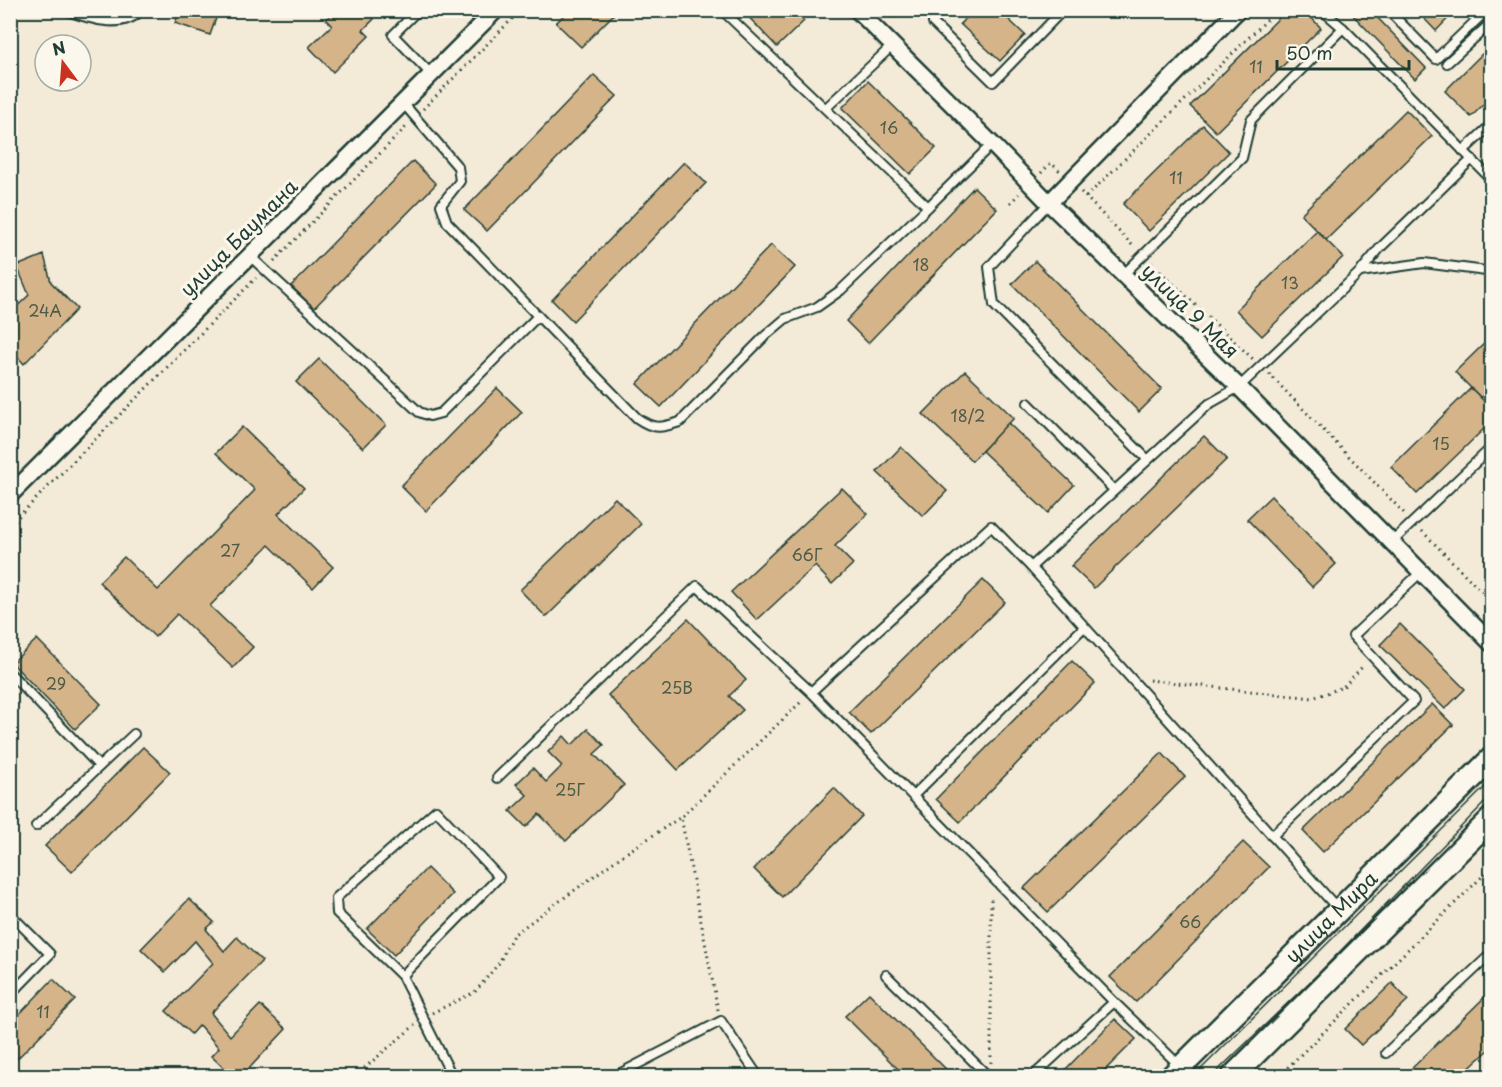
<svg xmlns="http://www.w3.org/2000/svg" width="1502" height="1087" font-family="'Playpen Sans',sans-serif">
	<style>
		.building { fill: #d6b489; stroke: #1f3d34; stroke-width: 1.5 }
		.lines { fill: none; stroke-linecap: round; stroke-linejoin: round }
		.lane-casing { stroke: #1f3d34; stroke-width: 12 }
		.street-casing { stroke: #1f3d34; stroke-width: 20 }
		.secondary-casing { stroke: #1f3d34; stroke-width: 26 }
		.path { stroke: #1f3d34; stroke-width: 3; stroke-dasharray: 1.5 4.5; stroke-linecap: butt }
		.lane { stroke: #fbf7ec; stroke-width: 8 }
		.street { stroke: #fbf7ec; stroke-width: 15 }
		.secondary { stroke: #fbf7ec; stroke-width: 21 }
		.tram { stroke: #1f3d34; stroke-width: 1.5 }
		.labels { text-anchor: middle; stroke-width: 6; stroke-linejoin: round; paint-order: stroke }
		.number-label { font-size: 16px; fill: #4d5b49 }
		.street-label { font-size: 20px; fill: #1f3d34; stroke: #fbf7ec }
	</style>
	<rect width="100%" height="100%" fill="#f4ead8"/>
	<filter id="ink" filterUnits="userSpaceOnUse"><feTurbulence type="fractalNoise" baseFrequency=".0167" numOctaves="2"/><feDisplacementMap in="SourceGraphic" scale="12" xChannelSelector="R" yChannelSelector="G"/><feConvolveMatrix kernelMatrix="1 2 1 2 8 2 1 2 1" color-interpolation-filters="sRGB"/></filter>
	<g filter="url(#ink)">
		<g class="building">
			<polygon points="180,10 219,10 210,35 175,23"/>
			<polygon points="329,10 371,10 368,14 374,19 363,30 369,36 333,72 309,47 332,25 326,19 332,14"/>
			<polygon points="569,10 618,10 581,47 556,23"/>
			<polygon points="742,10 794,10 804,21 777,47"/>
			<polygon points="973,10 1010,10 1005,16 1025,35 1000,61 960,24"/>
			<polygon points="1287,10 1304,10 1321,28 1216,132 1190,106"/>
			<polygon points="1348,10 1370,10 1426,68 1415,79"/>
			<polygon points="1416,10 1456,10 1436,31"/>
			<polygon points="1492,44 1492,96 1471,117 1445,91"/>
			<polygon points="594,75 617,96 487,231 464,210"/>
			<polygon points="868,81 936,148 910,174 842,108"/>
			<polygon points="1406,110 1432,136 1326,240 1301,214"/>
			<polygon points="1203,125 1229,152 1149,231 1123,204"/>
			<polygon points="413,161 436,184 314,308 291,286"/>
			<polygon points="684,162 706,183 573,321 552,300"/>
			<polygon points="974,187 997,209 868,343 846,321"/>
			<polygon points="1317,231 1343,257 1262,336 1236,310"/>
			<polygon points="771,245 795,267 661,407 637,384"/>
			<polygon points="44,255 51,282 77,309 24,364 10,348 10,313 29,295 17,266"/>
			<polygon points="1035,261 1162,389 1139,412 1012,284"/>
			<polygon points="1492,336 1492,388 1481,398 1455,372"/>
			<polygon points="319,359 386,425 363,448 296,382"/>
			<polygon points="965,371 1014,418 972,461 923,414"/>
			<polygon points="497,388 522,412 426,511 401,486"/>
			<polygon points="1471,388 1492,409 1492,421 1417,494 1391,467"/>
			<polygon points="1008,423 1074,485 1048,513 982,451"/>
			<polygon points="242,427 304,488 278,514 333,567 313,588 269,545 210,606 253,647 233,668 177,614 155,637 99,582 124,557 158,590 255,490 216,453"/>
			<polygon points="1204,436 1227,459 1094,588 1071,566"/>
			<polygon points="901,447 947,491 923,516 877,472"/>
			<polygon points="842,488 868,514 835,546 853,564 832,584 815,566 757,620 731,592"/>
			<polygon points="1271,496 1336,564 1312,587 1247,519"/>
			<polygon points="615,498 641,524 546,617 520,590"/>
			<polygon points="983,580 1005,602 871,734 849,712"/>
			<polygon points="688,619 746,680 729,696 743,710 678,770 608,695"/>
			<polygon points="1400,624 1465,689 1445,709 1380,645"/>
			<polygon points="37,639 101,704 75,729 12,663"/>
			<polygon points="1072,661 1095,683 960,822 936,799"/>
			<polygon points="1432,704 1453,725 1323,852 1303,831"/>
			<polygon points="588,729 604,745 594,754 624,785 566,841 539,814 526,827 510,811 527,795 516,784 533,768 546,782 562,766 548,752 564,736 572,745"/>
			<polygon points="143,747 170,772 72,872 45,846"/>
			<polygon points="1162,753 1185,777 1048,912 1024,888"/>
			<polygon points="834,788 862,816 782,897 754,869"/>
			<polygon points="1243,842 1269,867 1136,1002 1110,977"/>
			<polygon points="427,868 453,894 394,955 367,929"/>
			<polygon points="189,899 214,922 206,929 224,951 237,937 262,961 211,1013 230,1036 260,1005 286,1029 242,1076 233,1076 211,1056 219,1048 199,1025 191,1034 166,1011 213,963 195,941 165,972 141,949"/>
			<polygon points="53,979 75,1000 10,1066 10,1024"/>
			<polygon points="1392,983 1408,1000 1361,1045 1345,1029"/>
			<polygon points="1492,990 1492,1047 1461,1076 1404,1076"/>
			<polygon points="869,993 953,1076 905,1076 845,1016"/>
			<polygon points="1115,1019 1136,1039 1099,1076 1059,1076"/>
		</g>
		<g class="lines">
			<defs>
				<g id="lane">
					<path d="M65,10C87,18 123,31 141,10"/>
					<polyline points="418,10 393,35 431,74"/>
					<polyline points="722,10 928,207 992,144"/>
					<polyline points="937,10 933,23 993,82 1063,10"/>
					<polyline points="1322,10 1343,28 1492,180"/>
					<polyline points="1388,10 1436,59 1487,10"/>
					<polyline points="1447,63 1492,22"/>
					<polyline points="826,108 892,46"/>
					<polyline points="1463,151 1492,124"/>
					<polyline points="1049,203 989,267 994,305 1147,459"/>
					<polyline points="251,257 419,412 430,416 441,413 538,316 447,222 441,205 460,181 458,167 403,103"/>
					<polyline points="1360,272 1424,263 1486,271 1492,270"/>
					<polyline points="1123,275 1242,158 1251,120 1343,28"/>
					<path d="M538,316L637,418C654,430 661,428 680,422L765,336L785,319L817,307L841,290L928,207"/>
					<polyline points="1028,403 1114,490"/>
					<polyline points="1391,543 1492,447"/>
					<polyline points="10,673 99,766"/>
					<polyline points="811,692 991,526 1031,567"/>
					<polyline points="497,778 697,586 811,692 1114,1002 1180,1066"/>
					<polyline points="913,796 1084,627"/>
					<polyline points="36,826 134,734"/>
					<polyline points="1272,836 1414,701 1353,636 1420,573"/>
					<polyline points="1338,909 1031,567 1209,404 1239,387 1360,272 1380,248 1472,159"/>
					<polyline points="10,914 50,954 10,995"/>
					<polyline points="886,975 988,1076"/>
					<polyline points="402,976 499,877 436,810 336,898 337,913 402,976 452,1076"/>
					<polyline points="1386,1053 1492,953"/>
					<polyline points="615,1076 721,1021 758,1076"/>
					<polyline points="1033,1076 1114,1002"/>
				</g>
				<g id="street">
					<polyline points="857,10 992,144 1049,203 1239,387 1492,644"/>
					<polyline points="1049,203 1238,10"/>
					<polyline points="10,495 496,10"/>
				</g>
				<g id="secondary">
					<path id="s1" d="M1172,1076L1492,758"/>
					<polyline points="1233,1076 1492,818"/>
				</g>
			</defs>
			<use href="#lane" class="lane-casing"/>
			<use href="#street" class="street-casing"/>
			<use href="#secondary" class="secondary-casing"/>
			<g class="path">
				<polyline points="423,109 521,10"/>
				<polyline points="1041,173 1051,163 1060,171"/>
				<polyline points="1081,192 1135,248"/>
				<polyline points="1086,197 1277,10"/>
				<polyline points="1010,203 1019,194"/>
				<polyline points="274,261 408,125"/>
				<polyline points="1151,263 1253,359"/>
				<polyline points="1269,374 1404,513"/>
				<polyline points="10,525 256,278"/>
				<polyline points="1422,531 1492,602"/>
				<polyline points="1149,680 1313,698 1343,687 1364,665"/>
				<polyline points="718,1010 681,817 803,700"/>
				<polyline points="432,1013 475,992 499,963 513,935 623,855 681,817"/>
				<polyline points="991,1063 991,895"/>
				<polyline points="355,1076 415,1025"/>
				<polyline points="1279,1076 1492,867"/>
			</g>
			<use href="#lane" class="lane"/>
			<use href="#street" class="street"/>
			<use href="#secondary" class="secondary"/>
			<g class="tram">
				<polyline points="1194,1076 1492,780"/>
				<polyline points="1212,1076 1320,972 1492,795"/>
			</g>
		</g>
	</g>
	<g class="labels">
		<g class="number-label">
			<text x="1256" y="73">11</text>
			<text x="889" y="134">16</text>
			<text x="1176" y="184">11</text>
			<text x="921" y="271">18</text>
			<text x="1290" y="289">13</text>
			<text x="45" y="317">24А</text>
			<text x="968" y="422">18/2</text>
			<text x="1441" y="450">15</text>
			<text x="230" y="557">27</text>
			<text x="807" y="561">66Г</text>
			<text x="56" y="690">29</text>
			<text x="677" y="694">25В</text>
			<text x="570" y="796">25Г</text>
			<text x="1190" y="928">66</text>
			<text x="43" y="1018">11</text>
		</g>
		<g class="street-label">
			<text transform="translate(239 238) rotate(-45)" y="7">улица Баумана</text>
			<text transform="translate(1190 311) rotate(44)" y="7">улица 9 Мая</text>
			<text dy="7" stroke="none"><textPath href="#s1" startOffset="225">улица Мира</textPath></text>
		</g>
	</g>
	<rect width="1502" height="1087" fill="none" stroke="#fbf7ec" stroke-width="36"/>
	<rect x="18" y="18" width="1466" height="1051" fill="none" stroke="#1f3d34" stroke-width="2" filter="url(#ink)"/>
	<g transform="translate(63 63) rotate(344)"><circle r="28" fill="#fbf7ec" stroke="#a3ada2" stroke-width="1.5"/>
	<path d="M0-4.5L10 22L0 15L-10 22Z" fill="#c8321e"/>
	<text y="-9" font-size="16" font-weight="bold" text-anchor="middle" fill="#1f3d34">N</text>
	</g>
	<path d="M1277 60v9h132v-9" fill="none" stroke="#1f3d34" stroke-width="3"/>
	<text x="1286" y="60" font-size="18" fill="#1f3d34" stroke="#fbf7ec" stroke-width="4.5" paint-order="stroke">50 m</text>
</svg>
